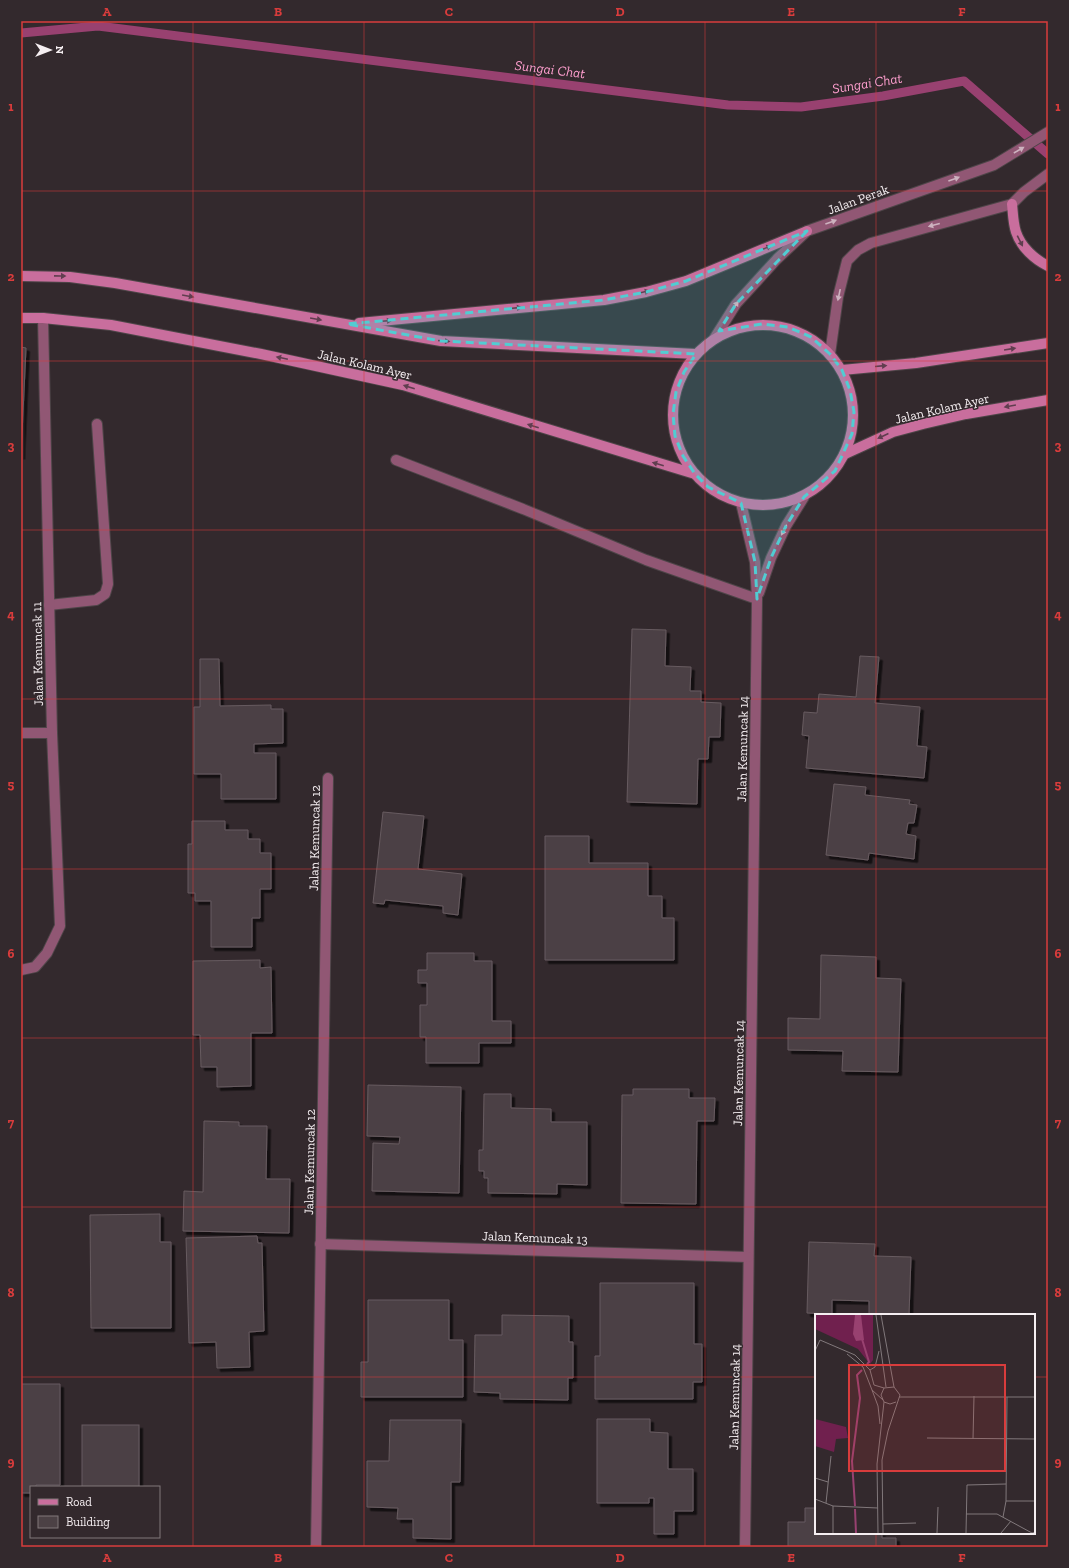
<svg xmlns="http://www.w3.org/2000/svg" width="1069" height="1568" font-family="'Zilla Slab',serif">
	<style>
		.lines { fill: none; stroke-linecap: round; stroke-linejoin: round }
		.stream { stroke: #984170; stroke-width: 9 }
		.building { fill: #4c4145; stroke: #675b60; filter: url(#shadow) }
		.service-casing { stroke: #4e4548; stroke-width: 12 }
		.minor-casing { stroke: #4e4548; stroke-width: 12 }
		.secondary-casing { stroke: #4e4548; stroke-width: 12 }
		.service { stroke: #915774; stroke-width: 10 }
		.minor { stroke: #915774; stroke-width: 10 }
		.secondary { stroke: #c96e9d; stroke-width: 10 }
		.oneway { fill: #cdb2bf }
		.oneway2 { fill: #603e4f }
		.marked { fill: #51ccd2; fill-opacity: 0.2; stroke: #51ccd2; stroke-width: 3; stroke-dasharray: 8 5; stroke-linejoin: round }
		.grid { fill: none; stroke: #d93c3c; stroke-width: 1; stroke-opacity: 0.55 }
		.labels { text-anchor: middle; stroke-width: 3; stroke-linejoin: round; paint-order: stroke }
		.street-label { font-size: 13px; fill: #f5eef1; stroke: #33292d }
		.water-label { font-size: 14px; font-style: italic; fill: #ff9fcf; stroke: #33292d }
		.inset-river { fill: none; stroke: #984170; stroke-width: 2 }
		.inset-road { fill: none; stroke: #81787b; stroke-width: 1 }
		.view { fill: #d93c3c; fill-opacity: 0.15; stroke: #d93c3c; stroke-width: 2 }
		.inset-edge { fill: none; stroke: #f5eef1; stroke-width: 2 }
		.neatline { fill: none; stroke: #d93c3c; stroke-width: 1.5 }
		.grid-label { font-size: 13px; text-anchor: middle; font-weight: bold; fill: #d93c3c }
	</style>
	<defs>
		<filter id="shadow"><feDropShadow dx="3.5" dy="3.5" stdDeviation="0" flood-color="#0009"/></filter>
	</defs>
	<rect width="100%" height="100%" fill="#33292d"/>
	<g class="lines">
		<polyline class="stream" points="21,33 98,26 728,105 801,107 883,96 964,81 1048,154"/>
	</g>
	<g class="building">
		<polygon points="21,347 26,348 21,456"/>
		<polygon points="632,629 666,630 665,666 691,667 690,691 701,691 701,702 721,703 720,737 709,737 708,759 698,759 697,804 627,802"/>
		<polygon points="860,656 879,657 875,703 920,707 917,746 927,747 924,778 806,768 809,736 802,735 804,712 817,713 819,694 856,697"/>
		<polygon points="200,659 219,659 220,706 271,705 271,709 283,709 283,743 254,744 254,753 276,753 276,799 221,799 221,774 194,774 194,707 200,707"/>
		<polygon points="834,784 866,787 865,795 910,800 909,804 917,805 914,823 908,823 906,834 916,836 914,859 869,853 868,860 826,855"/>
		<polygon points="383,812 424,816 418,869 462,874 458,915 443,913 443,906 385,900 384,904 373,903"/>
		<polygon points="192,821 225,821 225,830 248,830 248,839 260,839 260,853 271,853 271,889 260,889 260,918 252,918 252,947 211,947 211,901 195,901 195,893 188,893 188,844 192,844"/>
		<polygon points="545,836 589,836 589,863 648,863 648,896 662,896 662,918 674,918 674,960 545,960"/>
		<polygon points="427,953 474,953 474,961 492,961 492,1021 511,1021 511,1043 479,1043 479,1063 426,1063 426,1037 420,1037 420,1005 427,1005 427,983 418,983 418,970 427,970"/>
		<polygon points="821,955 876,957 876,978 901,979 898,1072 842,1071 843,1051 788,1050 788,1018 820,1019"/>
		<polygon points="260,960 260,968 271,967 272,1033 251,1033 251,1086 217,1087 217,1067 201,1067 200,1035 193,1035 193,961"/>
		<polygon points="368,1085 461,1087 459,1193 372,1191 373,1143 399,1144 400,1137 367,1136"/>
		<polygon points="633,1089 689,1089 689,1098 715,1098 714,1121 697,1121 696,1204 621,1203 622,1095 633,1095"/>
		<polygon points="484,1094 511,1094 511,1108 551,1109 551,1122 587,1122 587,1185 557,1184 557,1194 488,1193 488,1178 484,1178 484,1171 479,1171 479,1150 483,1150"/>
		<polygon points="204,1121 239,1122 239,1126 267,1126 266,1179 290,1179 289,1233 183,1231 184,1191 203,1192"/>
		<polygon points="160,1214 160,1242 171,1242 171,1328 91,1328 90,1215"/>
		<polygon points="257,1236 258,1243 262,1243 264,1331 249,1332 250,1367 217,1368 216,1342 189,1343 186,1238"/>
		<polygon points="809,1242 875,1244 874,1256 911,1257 909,1315 869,1315 869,1301 832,1300 832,1314 807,1313"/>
		<polygon points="600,1283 694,1283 694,1344 702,1344 702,1382 693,1382 693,1399 595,1399 595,1356 600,1356"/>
		<polygon points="368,1300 449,1300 449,1340 463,1340 463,1397 361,1397 361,1362 368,1362"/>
		<polygon points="502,1315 569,1316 569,1342 573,1342 573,1378 568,1378 568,1400 500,1399 500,1393 474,1392 475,1335 502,1335"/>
		<polygon points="21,1384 60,1384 60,1485 36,1485 36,1487 31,1487 31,1493 21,1493"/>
		<polygon points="597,1419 650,1419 650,1432 668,1433 668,1469 693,1469 693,1511 674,1511 674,1534 654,1534 654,1498 649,1498 649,1503 597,1503"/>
		<polygon points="390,1420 461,1420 460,1482 451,1482 451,1539 413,1538 413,1519 397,1519 398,1508 367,1507 367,1461 389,1461"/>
		<rect x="82" y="1425" width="57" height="62"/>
		<polygon points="805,1508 816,1508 816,1533 882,1533 882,1538 896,1538 896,1547 788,1547 788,1522 805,1522"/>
	</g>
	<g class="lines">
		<defs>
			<g id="service">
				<polyline points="396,460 523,509 646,560 757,599"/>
				<polyline points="49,605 96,600 105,594 108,584 97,424"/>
				<polyline points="21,733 52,733"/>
				<polyline points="21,970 35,967 47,953 60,926 52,733 43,318"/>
			</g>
			<g id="minor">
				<polyline points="714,339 736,304 777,259 807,231 994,165 1048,132"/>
				<polyline points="830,354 838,297 847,261 858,250 871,243 1012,204 1024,192 1048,174"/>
				<polyline points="741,503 755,562 757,599 745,1547"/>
				<polyline points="759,593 771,558 786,526 804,497"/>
				<polyline points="320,1244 748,1257"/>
				<polyline points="316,1547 328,778"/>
			</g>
			<g id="secondary">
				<path d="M1012,204C1013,213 1013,223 1016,232C1021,247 1034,259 1048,266"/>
				<polyline points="21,276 70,277 115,283 441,341 696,354"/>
				<polyline points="21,318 43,318 111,325 261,354 403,385 695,474"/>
				<polyline points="359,323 604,300 646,292 686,281 807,231"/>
				<circle cx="763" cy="415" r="90"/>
				<polyline points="842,370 916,363 1048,343"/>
				<polyline points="845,454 893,432 923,424 966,414 1048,400"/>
			</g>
		</defs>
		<use href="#service" class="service-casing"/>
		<use href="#minor" class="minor-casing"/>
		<use href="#secondary" class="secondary-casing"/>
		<use href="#service" class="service"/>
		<use href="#minor" class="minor"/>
		<use href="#secondary" class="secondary"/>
	</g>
	<defs><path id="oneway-solid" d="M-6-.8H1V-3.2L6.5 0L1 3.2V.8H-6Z"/></defs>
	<g class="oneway">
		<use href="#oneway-solid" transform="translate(1019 150) rotate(-30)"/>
		<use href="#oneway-solid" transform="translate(954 179) rotate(-20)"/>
		<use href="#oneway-solid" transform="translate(831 222) rotate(-20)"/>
		<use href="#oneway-solid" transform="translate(934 225) rotate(165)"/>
		<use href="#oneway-solid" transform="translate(839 295) rotate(102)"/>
		<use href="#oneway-solid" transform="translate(735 306) rotate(-55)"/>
		<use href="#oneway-solid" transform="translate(784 530) rotate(117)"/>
	</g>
	<g class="oneway2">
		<use href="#oneway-solid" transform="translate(1020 241) rotate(63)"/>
		<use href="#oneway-solid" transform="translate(766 248) rotate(-22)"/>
		<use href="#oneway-solid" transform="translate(60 276) rotate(1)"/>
		<use href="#oneway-solid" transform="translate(644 292) rotate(-12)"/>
		<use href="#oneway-solid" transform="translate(188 296) rotate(10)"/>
		<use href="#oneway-solid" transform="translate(516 308) rotate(-5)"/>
		<use href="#oneway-solid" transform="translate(316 319) rotate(10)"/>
		<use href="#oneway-solid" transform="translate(386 321) rotate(-5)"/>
		<use href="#oneway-solid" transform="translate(444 341) rotate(5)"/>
		<use href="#oneway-solid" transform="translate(1010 349) rotate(-9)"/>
		<use href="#oneway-solid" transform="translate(282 358) rotate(-168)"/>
		<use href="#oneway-solid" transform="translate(881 366) rotate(-5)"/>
		<use href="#oneway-solid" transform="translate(409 387) rotate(-163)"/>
		<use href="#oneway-solid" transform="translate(1010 406) rotate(170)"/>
		<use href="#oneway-solid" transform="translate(533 426) rotate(-163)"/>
		<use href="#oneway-solid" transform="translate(883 436) rotate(155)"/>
		<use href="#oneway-solid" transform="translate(658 464) rotate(-164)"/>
	</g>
	<path class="marked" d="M807,231L736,304L719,331L762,324L788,327L811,337L830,354L842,370L850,390L854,412L852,434L835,471L804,497L786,526L771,558L757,599L755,562L741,503L708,487L695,474L683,456L675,436L673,414L676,392L684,372L696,354L441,341L347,324L604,300L646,292L686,281Z"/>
	<path class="grid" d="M193,21V1547M364,21V1547M534,21V1547M705,21V1547M876,21V1315M21,191H1048M21,361H1048M21,530H1048M21,699H1048M21,869H1048M21,1038H1048M21,1207H1048M21,1377H816M1034,1377H1048M876,1533V1547"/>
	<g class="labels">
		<g class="street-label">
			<text transform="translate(858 199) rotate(-20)" y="5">Jalan Perak</text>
			<text transform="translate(365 364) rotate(13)" y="5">Jalan Kolam Ayer</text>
			<text transform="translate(942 408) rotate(-13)" y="5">Jalan Kolam Ayer</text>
			<text transform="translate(37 654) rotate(-91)" y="5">Jalan Kemuncak 11</text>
			<text transform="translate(742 749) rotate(-89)" y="5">Jalan Kemuncak 14</text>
			<text transform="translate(314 838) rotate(-89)" y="5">Jalan Kemuncak 12</text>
			<text transform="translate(738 1073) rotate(-89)" y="5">Jalan Kemuncak 14</text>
			<text transform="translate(309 1162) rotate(-89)" y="5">Jalan Kemuncak 12</text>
			<text transform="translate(535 1237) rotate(2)" y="5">Jalan Kemuncak 13</text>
			<text transform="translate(734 1397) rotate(-89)" y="5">Jalan Kemuncak 14</text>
		</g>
		<g class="water-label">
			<text transform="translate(550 69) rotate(7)" y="5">Sungai Chat</text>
			<text transform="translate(867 83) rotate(-9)" y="5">Sungai Chat</text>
		</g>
	</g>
	<g transform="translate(815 1314)">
		<rect width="220" height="220" fill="#33292d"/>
		<path d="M0,1H58V46L55,50L43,35L0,15ZM0,105L31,113L33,124L21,125L19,138L0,132Z" fill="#70204e"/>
		<path d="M40,1H46L49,26L41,27L38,20Z" fill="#984170"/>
		<path class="inset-river" d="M47,25L54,48L52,50M40,192L37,147L45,84L42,61L47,56M40,195L41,219"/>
		<path class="inset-road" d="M61,1L71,73M66,1L79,73M0,37L5,26L40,41L55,56L59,71L69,74M32,40L48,53L57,76L68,86M55,56L60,53L64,37M57,76L63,92L65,110M84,83H220M112,124L220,125M158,125L159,82M0,164L13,168M0,185L18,192L63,194M191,187H220M11,189L16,142M18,192V219M151,200H182L217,219L220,218M188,203L191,187L192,83M68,210L101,209M63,219L62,150L69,88M68,219L67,146L73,117L85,81L79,73L69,74L66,81L69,88L75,90L81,88M122,219L123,193M151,219L152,171L191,170M186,219L196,207"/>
		<path class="view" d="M34,51H190V157H34Z"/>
		<rect width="220" height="220" class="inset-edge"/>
	</g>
	<rect width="1069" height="1568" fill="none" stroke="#33292d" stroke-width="44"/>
	<rect x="30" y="1486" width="130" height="52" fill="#33292d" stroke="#81787b"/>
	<rect x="38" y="1499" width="20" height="6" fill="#c96e9d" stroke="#81787b"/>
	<text x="66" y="1506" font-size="12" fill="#f5eef1">Road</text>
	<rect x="38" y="1516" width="20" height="12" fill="#4c4145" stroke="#81787b"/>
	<text x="66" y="1526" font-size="12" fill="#f5eef1">Building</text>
	<g transform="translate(50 50) rotate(90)" stroke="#33292d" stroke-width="3" paint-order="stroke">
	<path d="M0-3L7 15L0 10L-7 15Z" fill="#f5eef1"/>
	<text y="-6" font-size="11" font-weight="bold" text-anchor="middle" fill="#f5eef1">N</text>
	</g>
	<rect x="22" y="22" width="1025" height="1524" class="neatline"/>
	<g class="grid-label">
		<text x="107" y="16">A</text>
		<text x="278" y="16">B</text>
		<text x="449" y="16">C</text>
		<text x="620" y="16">D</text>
		<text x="791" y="16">E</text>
		<text x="962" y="16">F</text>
		<text x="11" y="111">1</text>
		<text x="1058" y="111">1</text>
		<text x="11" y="281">2</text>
		<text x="1058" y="281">2</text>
		<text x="11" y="450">3</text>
		<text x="1058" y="450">3</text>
		<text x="11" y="619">4</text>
		<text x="1058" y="619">4</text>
		<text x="11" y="789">5</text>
		<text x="1058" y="789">5</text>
		<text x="11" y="958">6</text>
		<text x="1058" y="958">6</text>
		<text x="11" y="1127">7</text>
		<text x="1058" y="1127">7</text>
		<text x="11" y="1297">8</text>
		<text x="1058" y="1297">8</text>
		<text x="11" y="1466">9</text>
		<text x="1058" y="1466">9</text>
		<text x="107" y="1562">A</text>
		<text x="278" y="1562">B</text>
		<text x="449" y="1562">C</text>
		<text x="620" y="1562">D</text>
		<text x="791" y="1562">E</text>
		<text x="962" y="1562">F</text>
	</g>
</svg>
